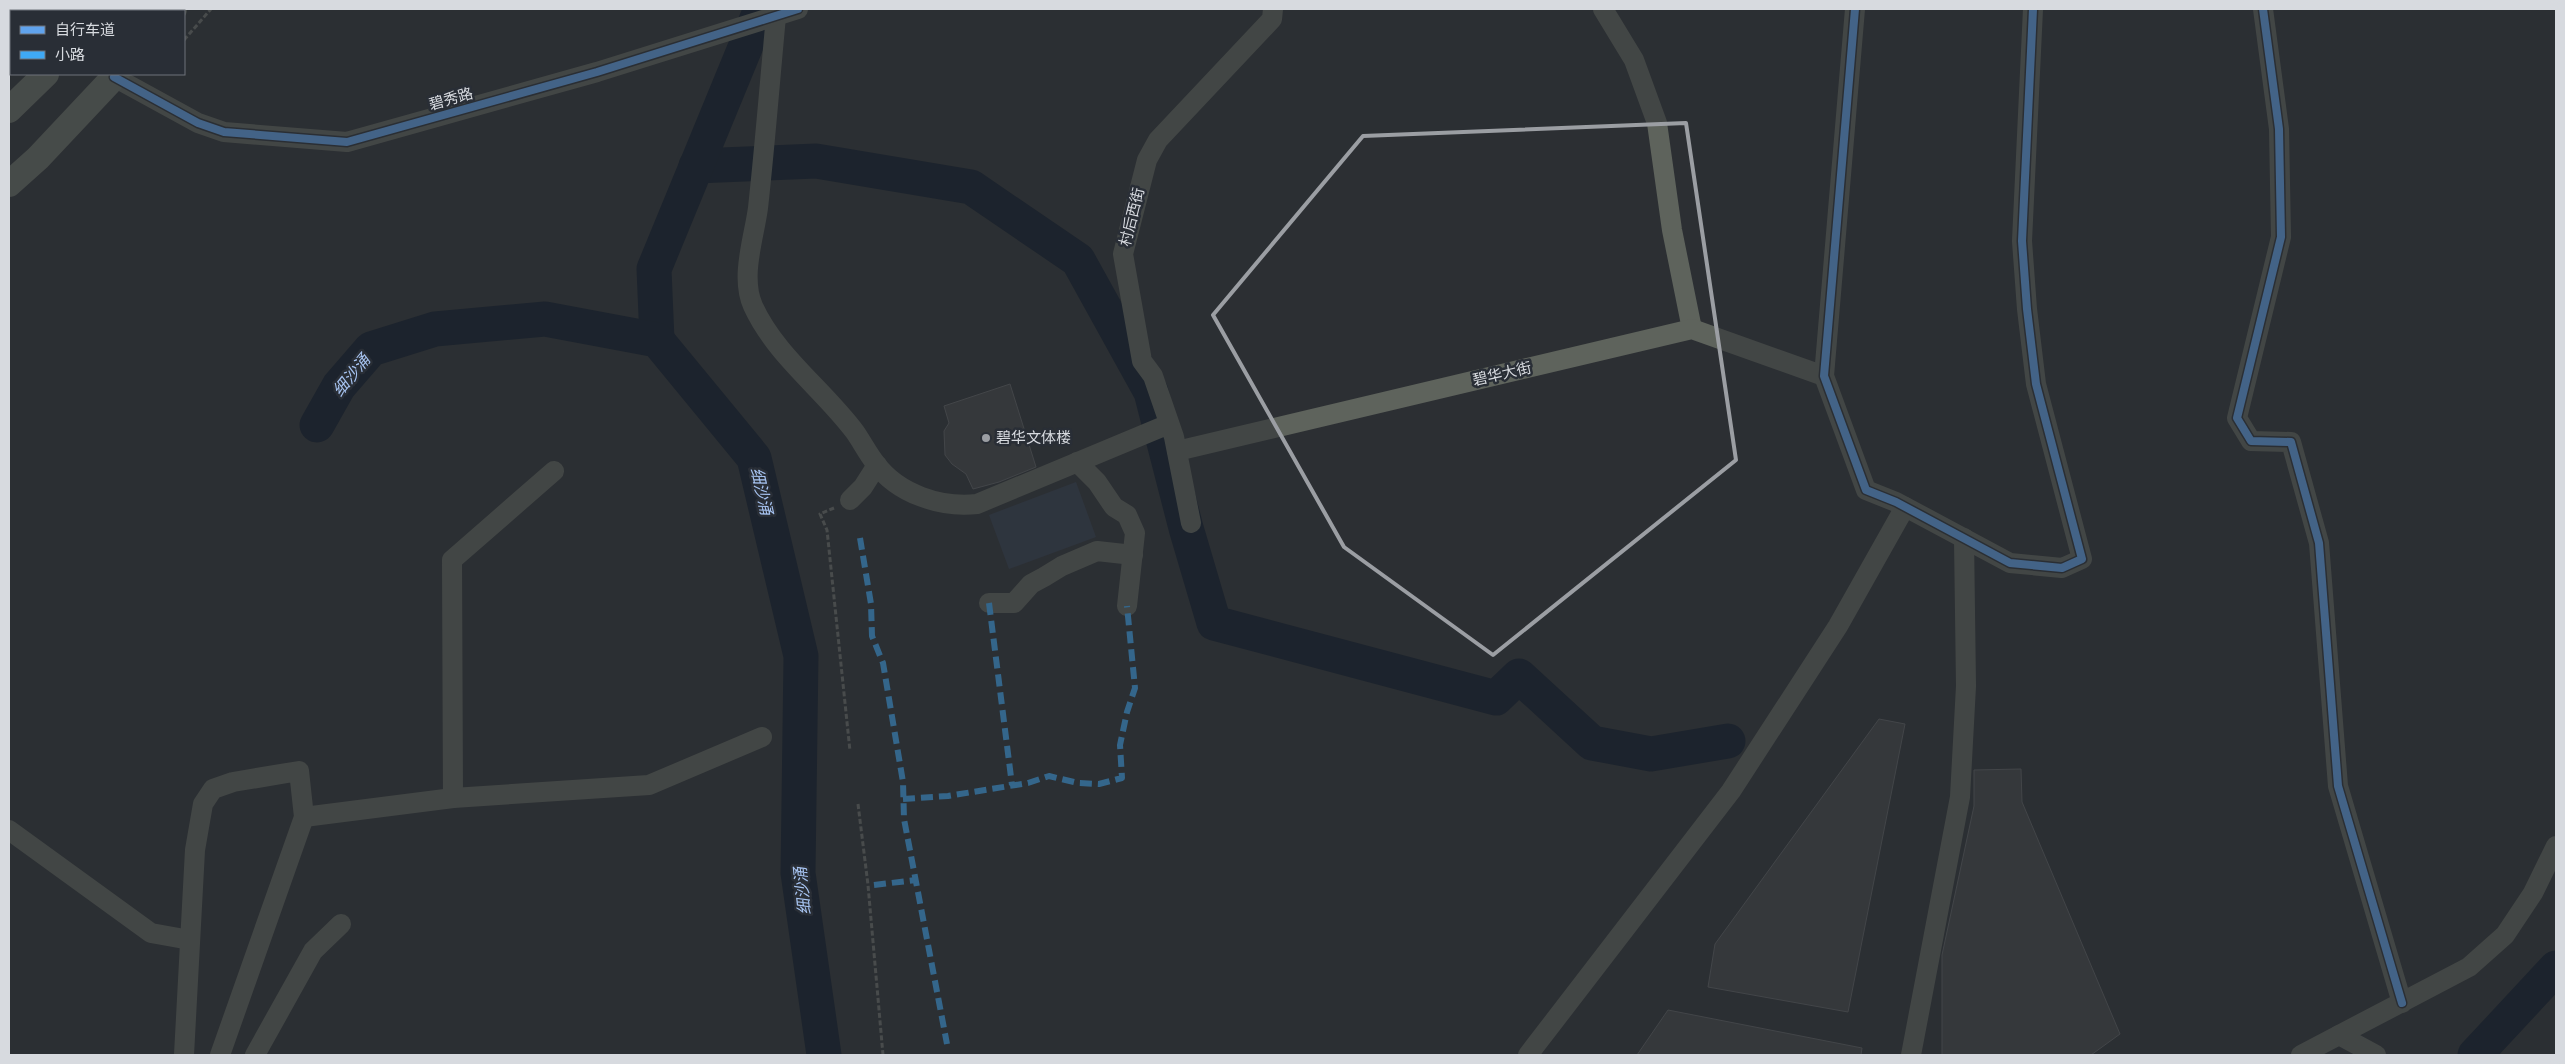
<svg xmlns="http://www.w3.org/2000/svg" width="2565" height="1064" font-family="Roboto,'Noto Sans SC',sans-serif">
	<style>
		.green { fill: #323c4d }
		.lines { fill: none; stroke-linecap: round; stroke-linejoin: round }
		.river { stroke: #0a1626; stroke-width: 35 }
		.building { fill: #404346; stroke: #5e6063 }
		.path { stroke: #6a6e6a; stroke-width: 3; stroke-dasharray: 5 2.5; stroke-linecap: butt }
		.minor { stroke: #5e635c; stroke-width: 20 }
		.major { stroke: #676d64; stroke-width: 26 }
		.path-bridge { stroke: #6a6e6a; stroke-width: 3; stroke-dasharray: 5 2.5; stroke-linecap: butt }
		.quiet { stroke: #3fa9f5; stroke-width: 6; stroke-dasharray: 12 6; stroke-linecap: butt }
		.cycleway-casing { stroke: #292e36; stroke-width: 11 }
		.cycleway { stroke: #60a3ed; stroke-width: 8 }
		.marked { fill: none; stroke: #9b9ea3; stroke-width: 4; stroke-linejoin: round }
		.poi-dot { fill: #9b9ea3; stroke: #292e36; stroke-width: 2 }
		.labels { text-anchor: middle; stroke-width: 5; stroke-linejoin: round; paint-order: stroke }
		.street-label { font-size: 15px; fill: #d7dadf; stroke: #292e36 }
		.poi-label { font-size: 15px; fill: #d7dadf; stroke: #292e36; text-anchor: start }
		.water-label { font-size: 16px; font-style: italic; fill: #a7c4f2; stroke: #292e36 }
	</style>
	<rect width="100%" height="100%" fill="#2c2f33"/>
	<polygon class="green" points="1076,482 1096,537 1009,569 989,515"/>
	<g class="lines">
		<g class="river">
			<polyline points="696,166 816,161 971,187 1078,260 1151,392 1186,528 1214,623 1496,698 1519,676 1592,743 1651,754 1728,741"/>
			<polyline points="657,340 654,269 761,9"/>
			<polyline points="317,425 339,386 371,349 435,329 545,319 657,340 754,458 801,656 798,873 824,1055"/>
			<polyline points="2475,1055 2556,968"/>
		</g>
	</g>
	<g class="building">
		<polygon points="1010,384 1036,467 999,482 973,489 966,474 952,464 945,455 944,431 949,423 944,406"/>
		<polygon points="1879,719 1905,724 1848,1012 1708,987 1715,944"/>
		<polygon points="2021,769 2022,802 2120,1034 2091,1055 1942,1055 1942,955 1974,806 1974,770"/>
		<polygon points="1668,1010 1862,1048 1861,1055 1637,1055"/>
	</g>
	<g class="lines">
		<g class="path">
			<polyline points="184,40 211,9"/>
			<polyline points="834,508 820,514 827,530 850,751"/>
			<polyline points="858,804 868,885 883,1055"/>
		</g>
		<g class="minor">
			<polyline points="1603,9 1634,60 1657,123 1672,230 1692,329"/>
			<polyline points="1855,9 1824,376 1866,490 1896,502 2010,563 2062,568 2082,559 2036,384 2027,309 2022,241 2033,9"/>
			<polyline points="2263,9 2279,129 2281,237 2237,418 2251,441 2291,442 2319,543 2338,786 2402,1003"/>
			<polyline points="81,11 82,9"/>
			<path d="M776,16C770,80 765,144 758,208C754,238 740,277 753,306C776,356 823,389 855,432C862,442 868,454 876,464C898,494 941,508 977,504L1169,424"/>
			<polyline points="114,77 198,123 224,132 347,142 597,72 798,9"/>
			<polyline points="1177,451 1692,329 1824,376"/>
			<polyline points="1077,462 1097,482 1114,507 1127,515 1135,533 1127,606"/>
			<polyline points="850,500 863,487 877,465"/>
			<polyline points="1191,523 1174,437 1153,376 1142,361 1123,254 1147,160 1158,140 1272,19 1273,9"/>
			<polyline points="989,603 1014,603 1031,584 1044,577 1062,566 1097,551 1133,555"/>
			<polyline points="453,798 452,560 554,471"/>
			<polyline points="304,817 453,798 649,785 762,737"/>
			<polyline points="9,830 151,933 190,940"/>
			<polyline points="2339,1035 2376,1055"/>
			<polyline points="184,1055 195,850 203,804 213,789 233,782 299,771 304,817 220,1055"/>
			<polyline points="255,1055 313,951 341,924"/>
			<polyline points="1528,1055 1731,791 1838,626 1905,507"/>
			<polyline points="1911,1055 1960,797 1966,686 1964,538"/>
			<polyline points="2301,1055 2469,967 2505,935 2533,893 2556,846"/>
		</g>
		<g class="major">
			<polyline points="104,11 106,9"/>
			<polyline points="172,11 174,9"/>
			<polyline points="9,110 46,74"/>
			<polyline points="9,184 38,158 117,74"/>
		</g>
		<polyline class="path-bridge" points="103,9 106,11"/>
		<g class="quiet">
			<polyline points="860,538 871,604 872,636 883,663 903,782 904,819 947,1044"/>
			<polyline points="989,603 1012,785"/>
			<polyline points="903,799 948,796 1028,783 1049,776 1078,783 1099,784 1122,778 1120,745 1127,712 1135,688 1127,606"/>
			<polyline points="874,885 916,880"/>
		</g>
		<defs>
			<g id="cycleway">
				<polyline points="1855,9 1824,376 1866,490 1896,502 2010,563 2062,568 2082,559 2036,384 2027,309 2022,241 2033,9"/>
				<polyline points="2263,9 2279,129 2281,237 2237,418 2251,441 2291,442 2319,543 2338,786 2402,1003"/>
				<polyline points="114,77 198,123 224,132 347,142 597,72 798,9"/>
			</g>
		</defs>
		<use href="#cycleway" class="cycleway-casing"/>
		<use href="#cycleway" class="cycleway"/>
	</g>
	<path d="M0 0H2565V1064H0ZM1686,123L1736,460L1493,655L1344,547L1213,315L1363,136Z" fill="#2c2f33" fill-opacity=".55" fill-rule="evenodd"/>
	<path class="marked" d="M1686,123L1736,460L1493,655L1344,547L1213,315L1363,136Z"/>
	<circle class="poi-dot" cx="986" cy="438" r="5"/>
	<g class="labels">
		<g class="street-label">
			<text transform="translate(451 99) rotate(-16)" y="5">碧秀路</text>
			<text transform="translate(1132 217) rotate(-76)" y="5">村后西街</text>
			<text transform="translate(1502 374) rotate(-13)" y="5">碧华大街</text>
		</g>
		<g class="poi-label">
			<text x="996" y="443">碧华文体楼</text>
		</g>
		<g class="water-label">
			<text transform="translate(351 375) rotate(-51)" y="6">细沙涌</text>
			<text transform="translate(762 491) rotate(77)" y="6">细沙涌</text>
			<text transform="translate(802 891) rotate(-96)" y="6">细沙涌</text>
		</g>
	</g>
	<rect width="2565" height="1064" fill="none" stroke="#d7dadf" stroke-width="20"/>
	<rect x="10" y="10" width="175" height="65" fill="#292e36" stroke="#6f737a"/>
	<rect x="20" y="26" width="25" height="8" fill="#60a3ed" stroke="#6f737a"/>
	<text x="55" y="35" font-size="15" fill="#d7dadf">自行车道</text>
	<rect x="20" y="51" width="25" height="8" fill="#3fa9f5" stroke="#6f737a"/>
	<text x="55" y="60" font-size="15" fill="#d7dadf">小路</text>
</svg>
